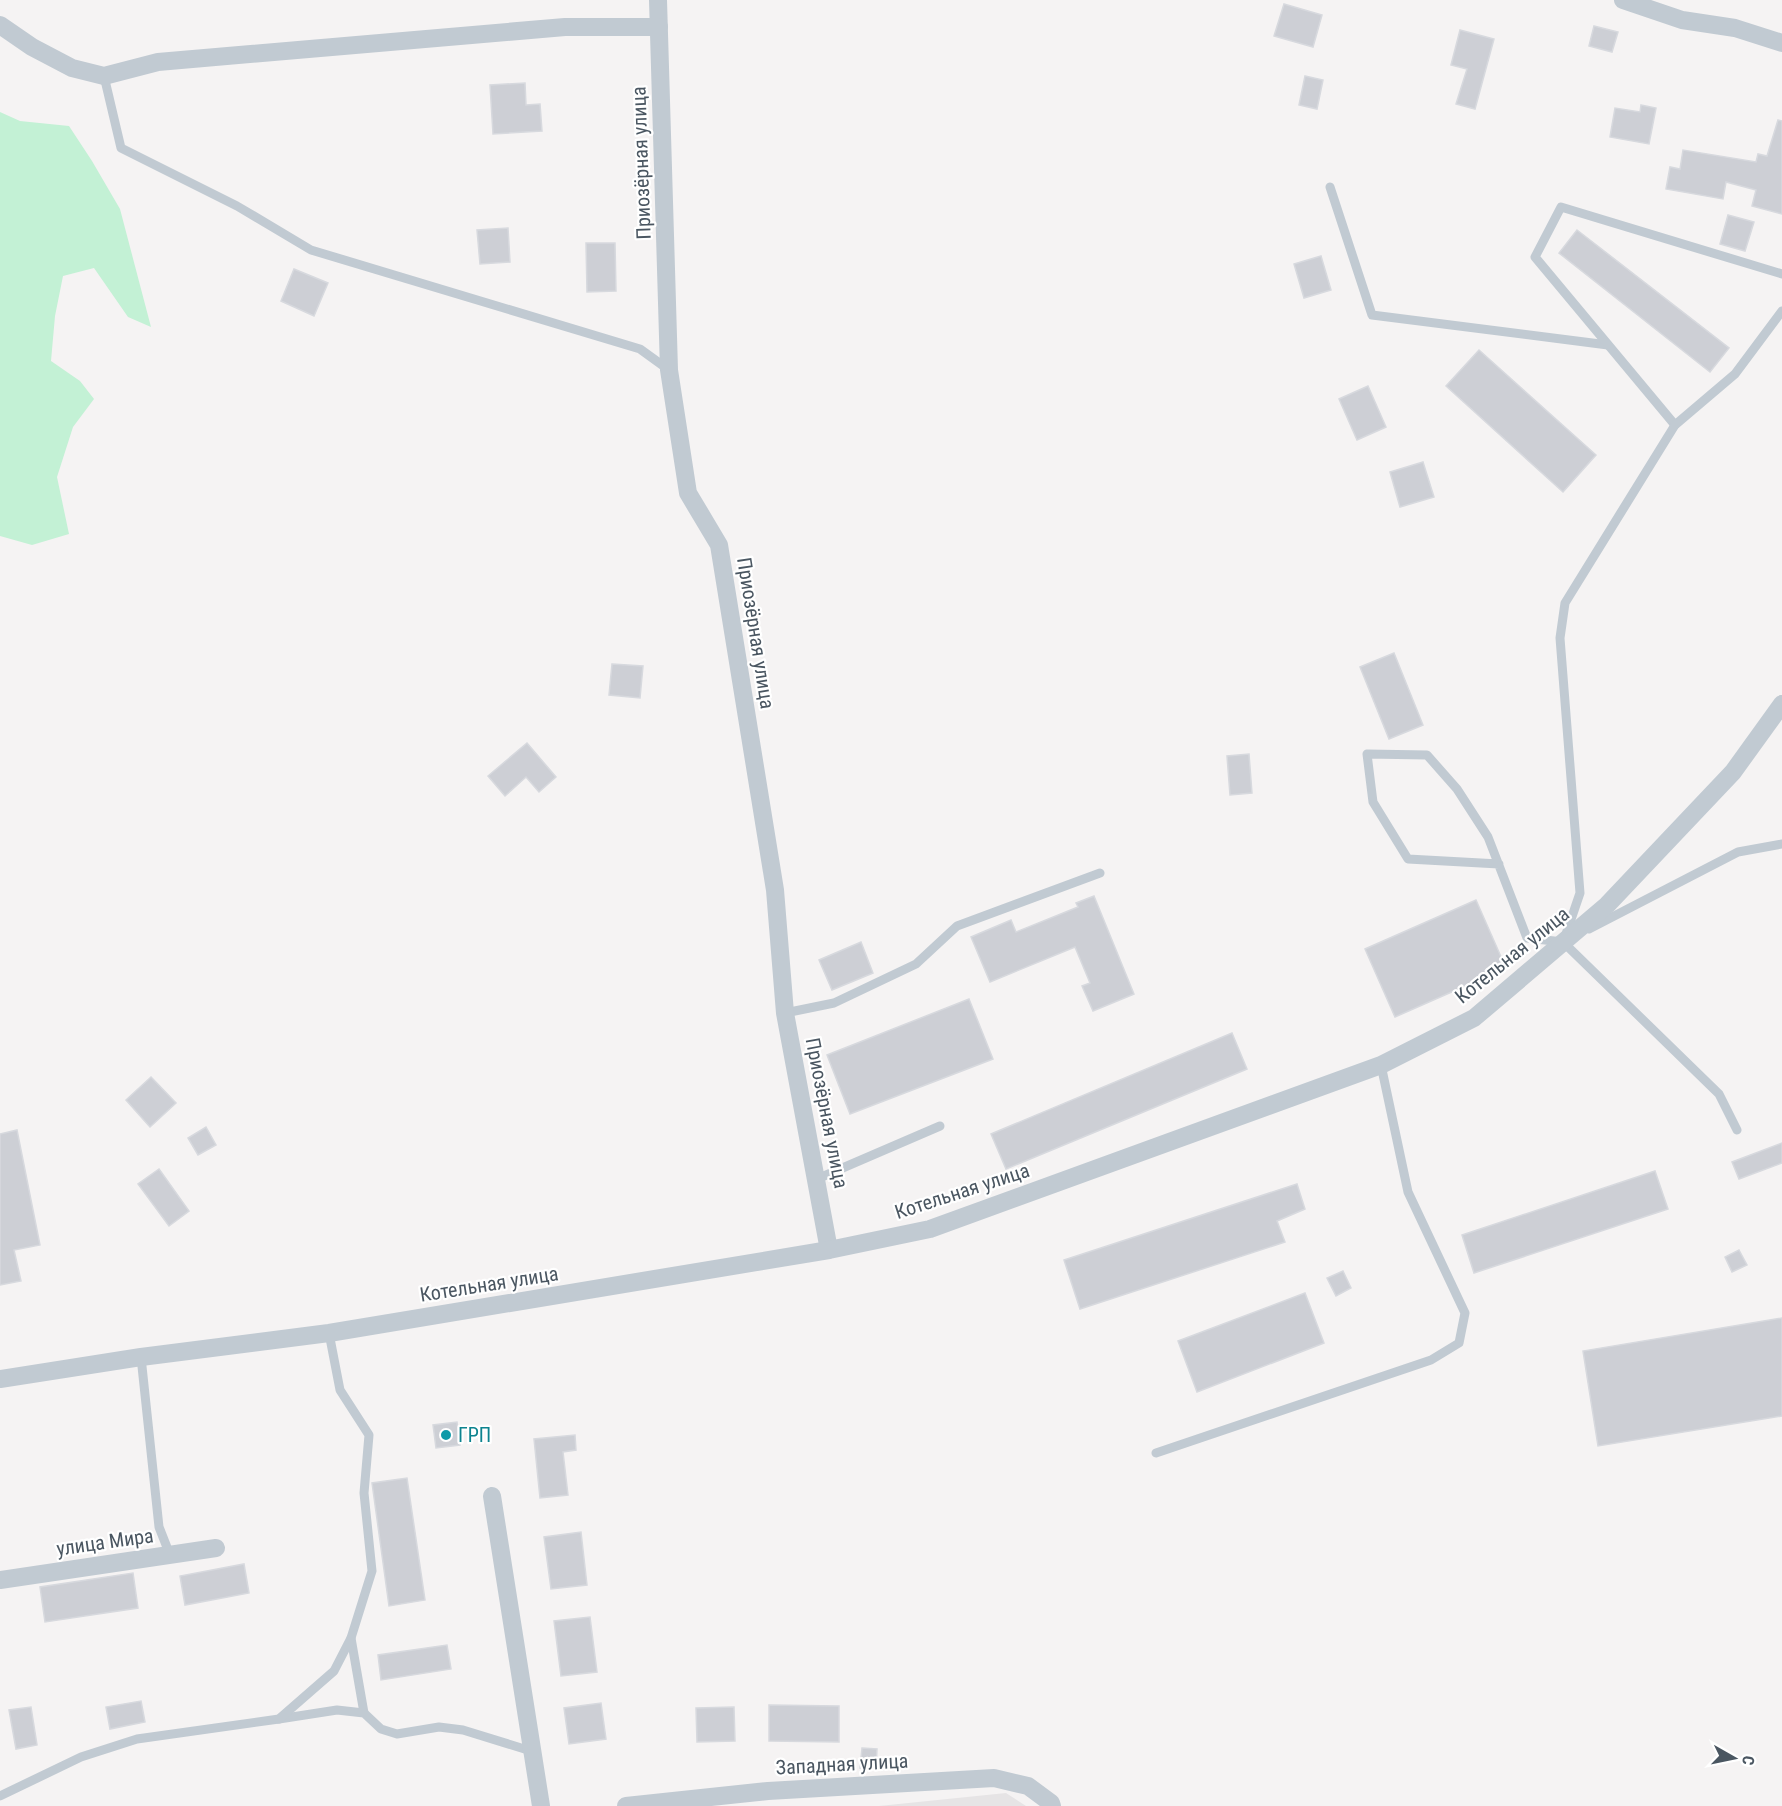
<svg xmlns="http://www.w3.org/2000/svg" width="1782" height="1806" font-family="'Roboto Condensed',sans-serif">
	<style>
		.education { fill: #e6e4e5 }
		.green { fill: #c3f1d5 }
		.building { fill: #cdcfd5; stroke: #d7d9de; stroke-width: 1.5 }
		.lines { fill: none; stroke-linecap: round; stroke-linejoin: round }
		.lane { stroke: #c1cad2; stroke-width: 9 }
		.street { stroke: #c1cad2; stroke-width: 18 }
		.culture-dot { fill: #0f9aa8; stroke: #fff; stroke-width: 2 }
		.labels { text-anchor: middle; stroke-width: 4.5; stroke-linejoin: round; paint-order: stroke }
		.street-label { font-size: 20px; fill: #4a5661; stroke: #fff }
		.culture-label { font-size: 20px; fill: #0d838f; stroke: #fff; text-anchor: start }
	</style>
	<rect width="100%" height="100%" fill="#f5f3f3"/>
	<polygon class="education" points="1006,1793 1026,1806 879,1806"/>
	<polygon class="green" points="0,112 20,121 69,126 92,161 120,209 151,327 128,317 94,268 63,276 55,316 51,361 80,381 94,399 73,427 57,477 69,534 32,545 0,536"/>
	<g class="building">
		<polygon points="1284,4 1322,15 1313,47 1274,36"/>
		<polygon points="1594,26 1618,32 1612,52 1589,46"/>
		<polygon points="1460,30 1494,39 1475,109 1456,104 1467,69 1451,65"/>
		<polygon points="1305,76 1323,80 1317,109 1299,105"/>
		<polygon points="525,83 526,105 540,104 542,131 493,134 490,85"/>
		<polygon points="1641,105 1656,108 1649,144 1610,137 1615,108 1640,112"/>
		<polygon points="1778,120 1782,121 1782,214 1752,206 1756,190 1726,182 1723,199 1666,189 1670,167 1680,169 1683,150 1756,162 1758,154 1767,156"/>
		<polygon points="1728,215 1754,222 1745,251 1720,244"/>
		<polygon points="508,228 510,262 480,264 477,230"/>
		<polygon points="1577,230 1729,348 1710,372 1559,253"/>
		<polygon points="586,243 615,243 616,291 587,292"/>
		<polygon points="1321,256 1331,290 1304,298 1294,264"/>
		<polygon points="294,269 328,283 314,316 281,301"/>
		<polygon points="1479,350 1596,455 1563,492 1446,386"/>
		<polygon points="1368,386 1386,427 1357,440 1339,399"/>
		<polygon points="1423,462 1434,497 1400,507 1390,472"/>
		<polygon points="1394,653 1423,725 1389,739 1360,667"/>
		<polygon points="612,664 643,666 640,698 609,695"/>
		<polygon points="527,743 556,777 539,792 526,777 505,796 488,776"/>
		<polygon points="1249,754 1252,793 1230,795 1227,756"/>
		<polygon points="1094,896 1134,994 1093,1011 1082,986 1090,983 1075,947 990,982 971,937 1011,920 1016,932 1078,907 1076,903"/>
		<polygon points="1476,900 1506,968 1395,1017 1365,949"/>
		<polygon points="861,942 873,973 832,990 819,960"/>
		<polygon points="969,999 993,1059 850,1114 827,1055"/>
		<polygon points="1232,1033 1247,1069 1006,1169 991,1134"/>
		<polygon points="151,1077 176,1103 150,1127 126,1100"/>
		<polygon points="206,1127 216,1145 198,1155 188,1138"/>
		<polygon points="17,1130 40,1245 14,1250 21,1281 0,1285 0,1134"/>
		<polygon points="1782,1143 1782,1163 1739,1179 1732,1162"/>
		<polygon points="159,1169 189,1211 169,1226 138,1184"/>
		<polygon points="1655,1171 1668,1209 1474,1273 1462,1235"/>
		<polygon points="1297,1184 1305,1209 1277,1221 1285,1242 1080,1309 1064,1260"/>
		<polygon points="1739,1250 1747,1265 1732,1272 1725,1257"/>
		<polygon points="1343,1271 1351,1288 1336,1296 1327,1278"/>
		<polygon points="1305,1293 1324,1343 1197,1392 1178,1341"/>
		<polygon points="1782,1318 1782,1416 1598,1446 1583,1351"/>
		<polygon points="457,1422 460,1445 436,1448 433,1425"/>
		<polygon points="575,1435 576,1450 563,1452 568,1495 540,1498 534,1439"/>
		<polygon points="407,1478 425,1600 389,1606 372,1483"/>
		<polygon points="581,1532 587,1585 551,1589 544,1537"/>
		<polygon points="244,1564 249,1593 185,1605 180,1576"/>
		<polygon points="133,1573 138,1608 45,1622 40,1587"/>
		<polygon points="590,1617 597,1672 561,1676 554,1621"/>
		<polygon points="447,1645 451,1669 381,1680 378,1655"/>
		<polygon points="141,1701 145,1722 110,1729 106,1707"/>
		<polygon points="601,1703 606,1739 569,1744 564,1708"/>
		<polygon points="769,1705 839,1706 839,1742 769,1741"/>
		<polygon points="31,1707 37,1745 16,1749 9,1710"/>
		<polygon points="734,1707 735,1741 697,1742 696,1708"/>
		<polygon points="862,1748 877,1749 876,1769 860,1768"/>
	</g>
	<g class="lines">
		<g class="lane">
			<polyline points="104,76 121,148 237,206 311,250 640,349 669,370"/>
			<polyline points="1330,187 1372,315 1608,345"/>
			<polyline points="1675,425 1535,257 1561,207 1782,274"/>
			<polyline points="1499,864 1408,859 1373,802 1367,754 1427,755 1457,789 1488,837 1527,938 1563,942 1719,1094 1737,1130"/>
			<polyline points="1589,929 1738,852 1782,844"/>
			<polyline points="1565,937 1580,893 1560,638 1565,603 1675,425 1735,374 1782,311"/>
			<polyline points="785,1013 834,1003 916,964 957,926 1100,873"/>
			<polyline points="817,1179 940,1126"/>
			<polyline points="141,1357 159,1527 170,1555"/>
			<polyline points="1156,1453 1431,1360 1459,1343 1465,1313 1408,1192 1381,1065"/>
			<polyline points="351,1638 364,1713"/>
			<polyline points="279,1719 337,1710 364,1713 381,1729 397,1734 439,1727 463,1730 531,1751"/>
			<polyline points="0,1796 81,1757 137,1739 279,1719 334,1671 351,1638 372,1571 364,1493 369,1435 340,1390 329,1333"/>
		</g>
		<g class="street">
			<polyline points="658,0 669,370 688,493 719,545 775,890 785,1013 829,1250"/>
			<polyline points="1623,0 1682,20 1735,28 1782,43"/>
			<polyline points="0,25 32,47 72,68 104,76 158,62 565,27 659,27"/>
			<polyline points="0,1379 141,1357 329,1333 829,1250 930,1229 1381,1065 1474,1018 1607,905 1733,772 1782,704"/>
			<polyline points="492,1496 541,1806"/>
			<polyline points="0,1580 216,1548"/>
			<polyline points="626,1806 768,1791 994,1778 1028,1786 1051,1803 1052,1806"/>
		</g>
	</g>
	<circle class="culture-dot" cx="446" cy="1435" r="6"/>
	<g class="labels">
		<g class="street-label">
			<text transform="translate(641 163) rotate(-92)" y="7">Приозёрная улица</text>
			<text transform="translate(756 633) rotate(81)" y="7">Приозёрная улица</text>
			<text transform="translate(1512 955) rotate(-39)" y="7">Котельная улица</text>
			<text transform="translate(827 1113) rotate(79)" y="7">Приозёрная улица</text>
			<text transform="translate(962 1191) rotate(-18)" y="7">Котельная улица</text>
			<text transform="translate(489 1284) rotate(-9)" y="7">Котельная улица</text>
			<text transform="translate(105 1542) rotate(-8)" y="7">улица Мира</text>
			<text transform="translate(842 1764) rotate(-3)" y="7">Западная улица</text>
		</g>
		<g class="culture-label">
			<text x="458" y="1442">ГРП</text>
		</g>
	</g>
	<g transform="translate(1734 1758) rotate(99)" stroke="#ffffff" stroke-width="4.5" paint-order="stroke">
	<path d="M0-4.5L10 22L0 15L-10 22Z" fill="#4a5661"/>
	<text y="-9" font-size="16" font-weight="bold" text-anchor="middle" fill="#4a5661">С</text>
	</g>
</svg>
